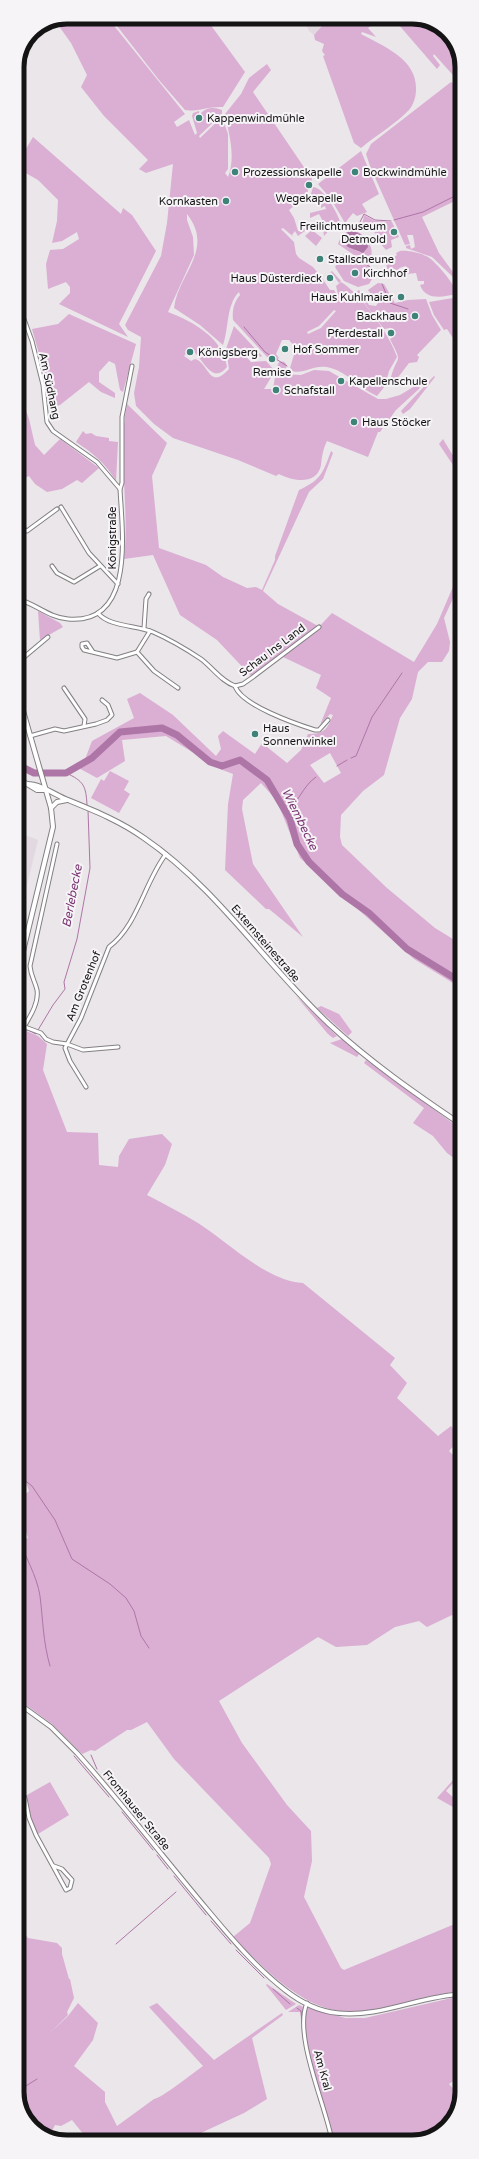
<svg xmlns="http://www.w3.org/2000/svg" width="479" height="2159" font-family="'Varela Round',sans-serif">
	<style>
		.built { fill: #e2d8e0 }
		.green { fill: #dbaed4; fill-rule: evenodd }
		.water { fill: #ae76a7 }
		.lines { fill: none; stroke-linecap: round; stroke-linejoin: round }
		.stream { stroke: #ae76a7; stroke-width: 1 }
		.river { stroke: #ae76a7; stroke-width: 7 }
		.minor-casing { stroke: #838083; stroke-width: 5 }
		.tertiary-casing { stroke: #838083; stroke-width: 5.5 }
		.secondary-casing { stroke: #838083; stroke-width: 6 }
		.minor { stroke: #fff; stroke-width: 3 }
		.tertiary { stroke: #fff; stroke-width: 3.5 }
		.secondary { stroke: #fff; stroke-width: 4 }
		.poi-dot { fill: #3e8378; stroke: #f7f4f7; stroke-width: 1.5 }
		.labels { text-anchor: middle; stroke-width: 4; stroke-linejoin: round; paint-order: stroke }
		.poi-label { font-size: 11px; fill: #151415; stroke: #f7f4f7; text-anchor: start }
		.street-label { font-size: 11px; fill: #151415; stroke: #f7f4f7 }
		.water-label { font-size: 12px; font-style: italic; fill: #7a3573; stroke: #f7f4f7 }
		.rim { fill: none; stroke: #151415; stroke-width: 5 }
	</style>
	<rect width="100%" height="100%" fill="#eae6e9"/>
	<g class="built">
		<polygon points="302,17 330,17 314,35 309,31"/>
		<polygon points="22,834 38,840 24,897 17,895 17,835"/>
	</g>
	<g class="green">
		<path d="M67,17H107L185,114L174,122L177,127L189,120L195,135L197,133L192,116L193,113L199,111V114L195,118L199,122L203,118L201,113C207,107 214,107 222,110V114L199,136L200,138L222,117L228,134V169L225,173L228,177C236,157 229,134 225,114L241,94L249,78L267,64L271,70L253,92L312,179L306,196L289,210L294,218L298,231L310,227L309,228L298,236L295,231L292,235L295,238L283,228L281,229L294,242L296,254L299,258L313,267L322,278L332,271L341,281L339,283L331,272L322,278L330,290H334L339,298L336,286L341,282C361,294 390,335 397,357L389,371L385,386L377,396C361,389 348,373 331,368C314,363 305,375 292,371L290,368L296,348L289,340H282L276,354L279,358L274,363L276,359L270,355L268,358L233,320C232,310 234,302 240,295L239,292C226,305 229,328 223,345L200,325L174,308C178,274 215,250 187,214V220L193,237L194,255L168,312C194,322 223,338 227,367C212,385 204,360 193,351H188L184,356L191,361L195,359C209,363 209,391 229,369L226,349L234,326L262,356L260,357L255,349L250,353L245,347L241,351L251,362L266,361L275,371L264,389H273L275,377L279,374L301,375L314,370L329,371L378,399H386L400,395L420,383L418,385H421L419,389L396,410L380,432H378L368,457L327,441C323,449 322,456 321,465C317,486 292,481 279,474L276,476L238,460L173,438L154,424L136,406L134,393L139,367L141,337L128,330L125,325L161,256L167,223L173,164L146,173L139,169L148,160L104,116L81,87L87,75L71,43L56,22ZM334,310L336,311L321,328L308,334L307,332L319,326Z"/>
		<path d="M110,17H210L207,20L245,72L223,107C210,106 196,112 185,110L159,80Z"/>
		<path d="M330,17H383L368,28L376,37L362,32L361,34C383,46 417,59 416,89C416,96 414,104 409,110C397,123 375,136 361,148L354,143L323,56L325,55L322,51L324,44L315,40L314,35Z"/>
		<polygon points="392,17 418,17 447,32 461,58 461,84 434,54 433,56 440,65 437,69"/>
		<polygon points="451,82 461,89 461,198 422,217 439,253 461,283 461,290 452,276 432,257 406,248 406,246 410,245 411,249 415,247 413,235 407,235 410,244 405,245 370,166 366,154 371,144"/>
		<polygon points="33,137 121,214 123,208 132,215 156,251 119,324 128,337 59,304 70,293 70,287 66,282 48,289 46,264 50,250 63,249 79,239 77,232 62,241 52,243 57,221 58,200 38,180 17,168 17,164"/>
		<polygon points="361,151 379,194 362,204 367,212 357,216 353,213 345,223 331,199 318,184"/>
		<path d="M313,187C325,188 339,216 342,227L339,225L335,229L332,227L324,236L323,229L329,226L327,222L324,223L319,214L310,218V213L326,209L325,206L321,208V198L313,196L309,201Z"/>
		<polygon points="364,215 375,221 392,222 399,237 391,240 392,247 386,250 374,236 376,234 374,232 378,228 374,223 365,231 363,227 361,230 356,229 363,221"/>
		<polygon points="312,230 322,238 316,246 305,236"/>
		<path d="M354,230C365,234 376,248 370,259L354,255L338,244L342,234ZM358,233L368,244L362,253L355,250Z"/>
		<path d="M400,251C407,250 421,253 428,257C435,261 457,286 456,294C443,297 426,301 420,285L424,284V281H418L416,273L388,276L400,271L401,273L408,272L406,266L399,268L400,270L388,273L386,263L397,255L396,253Z"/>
		<polygon points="344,254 367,262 375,274 369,284 358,287 344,281 335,267"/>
		<path d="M378,283L384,284L395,303L408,300L426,299L432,315L441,330L417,355L419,357L417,362L409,363L396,380L391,377C398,353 403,365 390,339L395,336L391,328L384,329L356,292L359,290L369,305L376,306L378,303L368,290Z"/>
		<polygon points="453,298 461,299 461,334 453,338 447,329 444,330 434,315 429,302"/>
		<polygon points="69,314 136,344 123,392 120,390 115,364 109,361 99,372 99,382 115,393 115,398 101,392 89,382 60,405 50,408 47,382 32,329 58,324"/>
		<circle cx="282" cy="366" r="4.5"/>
		<polygon points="434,376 435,377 410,409 403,414 401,411"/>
		<polygon points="17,384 29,419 35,445 44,455 60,439 99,468 82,483 77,480 62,489 47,492 35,484 29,476 25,478 17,465"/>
		<path d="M127,404L167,443L152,476L159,548L206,565L223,577L247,588L256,587L262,590L275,560V556L299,490C321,480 323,473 331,451L333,453L323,479L309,492L263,591L278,604L318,626L251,676L217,640L180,615L153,555L124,559C130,508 117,455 127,404Z"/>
		<path d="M83,431L86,434L91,433L96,436L109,438V441L118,442L116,481C106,464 93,453 76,442Z"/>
		<polygon points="443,439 461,469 461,477 439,444"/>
		<path d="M461,568V581L444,618L450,642L449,651L442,662H428L418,672L412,699L400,718L384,775L363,791L341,815L340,837L342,845L387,888L435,928L461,944V988L414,959L300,858L277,801L261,783L243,800L242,809L253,864L303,937L269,909H266L225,870L228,804L233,774L220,769L166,736L122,740L125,761L97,778L75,766L84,762L92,741L134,718L127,699L140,693L173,715L216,756L221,749L218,736L223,731L255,754L262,743L287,763L301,750L308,734C325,734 327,729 333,715L330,714L320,725L331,698L316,688L321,675L283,657L317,629L332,613L414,662L437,624ZM330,753L341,773L324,783L310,765Z"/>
		<polygon points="38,611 60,623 63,627 40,640"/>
		<polygon points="110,771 129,781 124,790 130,794 119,813 91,798 101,779 104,781"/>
		<polygon points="461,803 461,846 455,831"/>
		<polygon points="296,996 337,1036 333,1038 328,1034"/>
		<polygon points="321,1006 339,1014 352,1032 348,1036 317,1008"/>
		<path d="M17,1027L38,1036L47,1044L43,1070L67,1132L98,1133L99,1165L118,1167L119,1156L129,1139L162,1134L172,1144L165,1165L147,1195C164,1204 182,1213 198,1223C228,1242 266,1281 303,1283L395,1358L390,1365L407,1383L397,1398L438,1436L451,1426L461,1438L449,1451L462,1464V1625L452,1615L427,1627L419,1621L395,1627L367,1645L336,1647L318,1637L219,1701L242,1743L287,1805L311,1831L312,1861L304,1897L341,1968L344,1970L462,1921V1991C431,1994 402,2004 372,2010C313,2023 270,1974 233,1937L250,1923L271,1864L269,1858L174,1759L147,1722L131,1730H127L95,1751L91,1750L82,1754L52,1724L18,1699V1541L28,1538L18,1506L24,1504L22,1497L29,1491L23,1474V1441L18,1439Z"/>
		<polygon points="342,1039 359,1054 357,1057 330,1043"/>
		<polygon points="366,1060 462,1130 462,1164 447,1153 433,1136 413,1123 424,1108 364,1063"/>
		<polygon points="462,1770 462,1773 446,1791 462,1805 462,1812 437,1798"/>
		<polygon points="50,1782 69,1815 38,1834 31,1818 27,1795"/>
		<path d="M18,1925L28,1938L57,1943L62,1948V1954L69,1979H70L74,1998L67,2012L68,2015L49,2034L68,2016L78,2003L98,2023L93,2040L74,2066L105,2092V2102L117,2126L154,2099C162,2098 193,2073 203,2066L149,2007L157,2003L214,2060L282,2013L283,2015L252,2038L267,2099L244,2113L190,2138L191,2142H78L84,2135L72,2120L61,2126L55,2125L51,2133L58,2140L34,2129L18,2101Z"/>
		<polygon points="267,1984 296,2004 286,2010 266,1985"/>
		<path d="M456,1997H462V2075L449,2084L460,2097L450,2125L421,2141H333C325,2096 301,2053 305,2006L345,2018H365Z"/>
		<polygon points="299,2005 303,2007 304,2033 331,2141 310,2072 300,2012 288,2012"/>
	</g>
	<path class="water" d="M350,231C358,230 368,239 368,247L363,253L348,247L344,243L346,233Z"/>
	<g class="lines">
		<g class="stream">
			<polyline points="394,220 423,212 461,193"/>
			<polyline points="355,232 364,214 375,220 391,221"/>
			<polyline points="362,252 361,260 371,268 373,275"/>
			<polyline points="382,284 390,303 408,309"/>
			<polyline points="244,327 265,352 287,366"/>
			<polyline points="351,758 356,756 372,717 402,673"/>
			<polyline points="337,766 347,760"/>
			<path d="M66,773C84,781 86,786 87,805"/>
			<path d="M285,810C298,806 302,786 316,777"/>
			<polyline points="17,1030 28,1030 36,1034 37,1033"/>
			<polyline points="38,1030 53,1005 65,989 64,982 77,939 90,868 88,810"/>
			<polyline points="17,1060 21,1063 22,1070 17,1077"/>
			<polyline points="18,1475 32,1486 55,1520 72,1559 110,1584 126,1598 134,1611 141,1636 149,1648"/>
			<polyline points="18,1508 18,1509"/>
			<path d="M18,1538C25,1556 37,1576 40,1596C43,1620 43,1642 50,1666"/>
			<polyline points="91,1755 97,1769"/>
			<polyline points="74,1756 109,1797"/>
			<polyline points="122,1812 153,1850"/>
			<polyline points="157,1855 168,1869"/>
			<polyline points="174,1876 206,1915"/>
			<polyline points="211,1921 231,1944"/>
			<polyline points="116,1944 176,1892"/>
			<polyline points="236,1950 264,1978"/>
			<polyline points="273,1989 290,2004"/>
			<polyline points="297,2008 301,2011 303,2030"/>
			<polyline points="306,2053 327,2125"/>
			<polyline points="18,2091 37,2079"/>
			<polyline points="328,2130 330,2141"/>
		</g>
		<polyline class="river" points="17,760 22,767 34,773 66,773 92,758 120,732 162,728 177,735 210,762 222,766 240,760 267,780 290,819 297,844 309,862 342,894 369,913 407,949 461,982"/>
		<defs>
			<g id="minor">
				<path d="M17,206C29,219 22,233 17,247"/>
				<polyline points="17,300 32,341 43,385 47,422 53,431 97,462 120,489"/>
				<polyline points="61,507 89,553 118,584"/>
				<polyline points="17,525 27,531 57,509"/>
				<polyline points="52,566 57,573 74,582 100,566"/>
				<path d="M17,599C35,603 49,618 68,619C136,625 122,531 120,489L122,483V417L132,366"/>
				<path d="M98,613C109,627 137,625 153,632C169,639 186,649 201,659C213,668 221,681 235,686C241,705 296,724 315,730H319L328,720"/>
				<polyline points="144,628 146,599 149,594"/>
				<polyline points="150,631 137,652 154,671 178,688"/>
				<polyline points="93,652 87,643 82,644 82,647 84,650 117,658 137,652"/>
				<polyline points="17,663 48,637"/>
				<polyline points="235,686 243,684 253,677 319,627"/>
				<polyline points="64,688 85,719 84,726"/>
				<polyline points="30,736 55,729 64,731 96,724 107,720 112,715 108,705 102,700"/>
				<polyline points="17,1024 41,1033 46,1039 53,1042 67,1044 83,1050 118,1047"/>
				<path d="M25,1025C31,1015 39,1002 37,990C35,981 31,977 30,966L57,844"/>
				<path d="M86,1087L70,1061L65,1048L81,1018L109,947C138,925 144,883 166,854"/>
				<polyline points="18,1785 25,1798 29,1818 36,1835 66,1890 70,1888 72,1880 62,1869 54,1866"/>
				<path d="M307,2003C293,2035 326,2106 332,2141"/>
			</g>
			<path id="tertiary" d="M18,1703L51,1727L77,1753C120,1801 160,1853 201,1902C227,1933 253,1965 285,1990C299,2001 318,2011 337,2013C380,2018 419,1996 462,1994"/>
			<g id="secondary">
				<polyline points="17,690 51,808 53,827 17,976"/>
				<polyline points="17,778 37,790 46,790"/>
				<path d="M27,784C41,784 55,795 68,800C95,811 120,821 144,838C217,888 265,964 329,1024C370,1062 416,1094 462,1125"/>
				<polyline points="51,808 57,802 67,800"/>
			</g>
		</defs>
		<use href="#minor" class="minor-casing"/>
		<use href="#tertiary" class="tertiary-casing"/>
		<use href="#secondary" class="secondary-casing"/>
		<use href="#minor" class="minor"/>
		<use href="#tertiary" class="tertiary"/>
		<use href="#secondary" class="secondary"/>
	</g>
	<g class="poi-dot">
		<circle cx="199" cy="118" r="4"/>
		<circle cx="235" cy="172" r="4"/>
		<circle cx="355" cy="172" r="4"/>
		<circle cx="309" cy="185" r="4"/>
		<circle cx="226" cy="201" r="4"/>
		<circle cx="394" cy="232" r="4"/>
		<circle cx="320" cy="259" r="4"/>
		<circle cx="355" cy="273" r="4"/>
		<circle cx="330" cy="278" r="4"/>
		<circle cx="401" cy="297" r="4"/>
		<circle cx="415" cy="316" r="4"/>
		<circle cx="391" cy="333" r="4"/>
		<circle cx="285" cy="349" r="4"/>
		<circle cx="190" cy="352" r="4"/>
		<circle cx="272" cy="359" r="4"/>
		<circle cx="341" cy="381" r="4"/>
		<circle cx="276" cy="390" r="4"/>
		<circle cx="354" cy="422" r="4"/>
		<circle cx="255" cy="734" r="4"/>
	</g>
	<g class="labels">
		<g class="poi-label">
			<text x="207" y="122">Kappenwindmühle</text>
			<text x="243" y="176">Prozessionskapelle</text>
			<text x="363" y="176">Bockwindmühle</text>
			<text x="309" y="202" text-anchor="middle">Wegekapelle</text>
			<text x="218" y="205" text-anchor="end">Kornkasten</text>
			<text x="386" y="230" text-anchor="end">Freilichtmuseum<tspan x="386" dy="13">Detmold</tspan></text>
			<text x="328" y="263">Stallscheune</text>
			<text x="363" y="277">Kirchhof</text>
			<text x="322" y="282" text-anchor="end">Haus Düsterdieck</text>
			<text x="393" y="301" text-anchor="end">Haus Kuhlmaier</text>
			<text x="407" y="320" text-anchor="end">Backhaus</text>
			<text x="383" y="337" text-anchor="end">Pferdestall</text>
			<text x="293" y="353">Hof Sommer</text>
			<text x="198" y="356">Königsberg</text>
			<text x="272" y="376" text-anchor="middle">Remise</text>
			<text x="349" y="385">Kapellenschule</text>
			<text x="284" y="394">Schafstall</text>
			<text x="362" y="426">Haus Stöcker</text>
			<text x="263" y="732">Haus<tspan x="263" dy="13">Sonnenwinkel</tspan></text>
		</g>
		<g class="street-label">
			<text transform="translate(50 386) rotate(78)" y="4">Am Südhang</text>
			<text transform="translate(112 538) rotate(-90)" y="4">Königstraße</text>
			<text transform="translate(272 650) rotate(-37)" y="4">Schau Ins Land</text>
			<text transform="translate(266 943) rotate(49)" y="4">Externsteinestraße</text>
			<text transform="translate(83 986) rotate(-68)" y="4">Am Grotenhof</text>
			<text transform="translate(137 1810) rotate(51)" y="4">Fromhauser Straße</text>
			<text transform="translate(323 2070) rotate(75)" y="4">Am Kral</text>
		</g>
		<g class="water-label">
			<text transform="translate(300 819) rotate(64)" y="4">Wiembecke</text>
			<text transform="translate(72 896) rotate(-79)" y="4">Berlebecke</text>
		</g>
	</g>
	<path d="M0 0H479V2159H0ZM67 24H412A43 43 0 0 1 455 67V2092A43 43 0 0 1 412 2135H67A43 43 0 0 1 24 2092V67A43 43 0 0 1 67 24Z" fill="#f7f4f7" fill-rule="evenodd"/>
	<path class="rim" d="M67 24H412A43 43 0 0 1 455 67V2092A43 43 0 0 1 412 2135H67A43 43 0 0 1 24 2092V67A43 43 0 0 1 67 24Z"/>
</svg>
